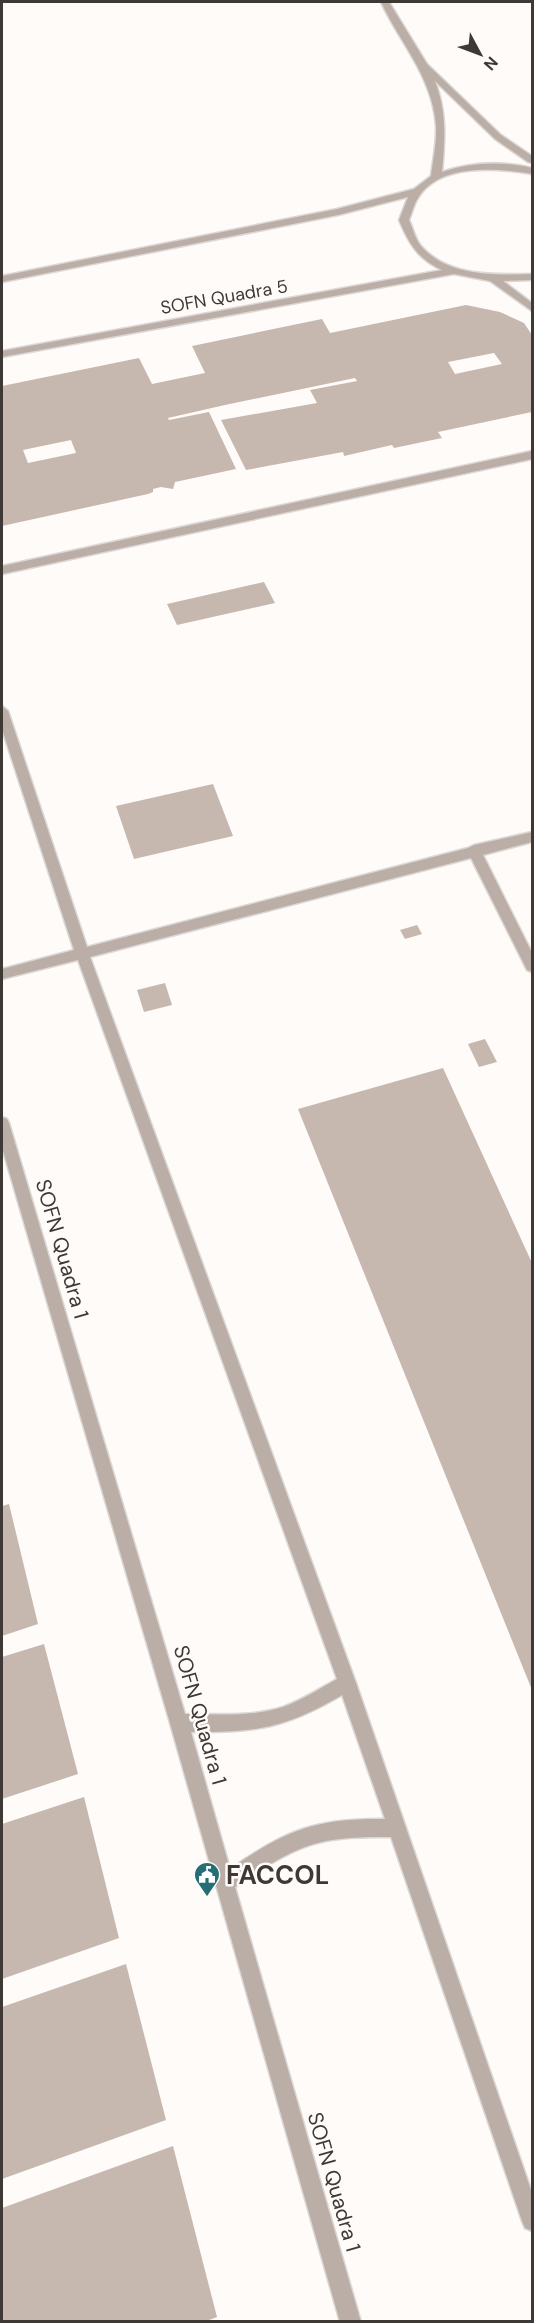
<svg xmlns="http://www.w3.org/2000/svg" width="534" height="2323" font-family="'DM Sans',sans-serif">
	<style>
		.building { fill: #c7b8af; fill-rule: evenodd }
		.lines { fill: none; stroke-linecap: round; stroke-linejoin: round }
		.minor-casing { stroke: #dcd8d6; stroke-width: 3 }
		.minor { fill: #bbaea6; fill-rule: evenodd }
		.labels { text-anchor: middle; stroke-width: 5; stroke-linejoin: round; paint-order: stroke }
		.far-street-label { font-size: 18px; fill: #3f3936; stroke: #fefbf9 }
		.street-label { font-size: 21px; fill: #3f3936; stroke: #fefbf9 }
		.near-poi-label { font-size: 26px; font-weight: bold; fill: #3f3936; stroke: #fefbf9; text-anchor: start }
	</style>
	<rect width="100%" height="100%" fill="#fefbf9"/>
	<g class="building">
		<path d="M466,305L500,312L524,323L532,335V412L438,432L442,438L394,448L392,445L344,456L343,452L246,470L221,420L317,403L310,390L357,381L355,378L225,405L168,418L169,420L209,412L236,469L175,482L173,489L161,487L153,489V492L148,494L2,526V386L139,358L152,384L205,373L192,346L322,319L330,333ZM494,353L502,364L455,374L448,362ZM71,440L76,453L28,463L23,450Z"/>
		<polygon points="264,582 275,603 177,625 167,604"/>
		<polygon points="213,784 233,836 134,859 116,806"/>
		<polygon points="417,925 422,934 405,939 400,930"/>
		<polygon points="165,983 172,1005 144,1012 137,990"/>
		<polygon points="485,1039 497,1062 479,1067 468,1044"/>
		<polygon points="443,1068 532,1263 532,1690 298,1109"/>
		<polygon points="9,1504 38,1624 2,1636 2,1506"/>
		<polygon points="44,1644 78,1774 2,1799 2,1657"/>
		<polygon points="84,1797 119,1938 2,1979 2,1824"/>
		<polygon points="126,1964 166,2120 2,2179 2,2007"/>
		<polygon points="173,2146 217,2317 204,2322 2,2322 2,2208"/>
	</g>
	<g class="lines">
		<defs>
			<g id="minor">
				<path d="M381,2H389L427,64L501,135L532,156V163L528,162L495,139L435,81C447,113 445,139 442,172C471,162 503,161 532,168V174C498,168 439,163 418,198C414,204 412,213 409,220C413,228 415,239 421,246C448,277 495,275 532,274V280L503,281L532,303V311L490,281L454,274L2,357V351L442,270C418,259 409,244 399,220L408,197L338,215L2,282V276L337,209L414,189L431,176C433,159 437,142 436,125C432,76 400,43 381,2Z"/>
				<polygon points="532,451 532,459 2,574 2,566"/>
				<path d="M2,706L8,711L87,947L468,848L474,845L532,832V842L483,855L532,953V972L527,970L471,858L90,957L356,1683L532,2193V2231L525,2228L522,2221L391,1837C314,1836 298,1845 235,1887L361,2322H340L170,1723L2,1147V1117L7,1119L9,1123L185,1714C218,1714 251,1717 283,1707C302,1700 319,1689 337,1679L78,960L2,979V969L74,950L2,729ZM342,1695L385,1819C316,1818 286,1830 230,1869L191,1732C255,1733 286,1728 342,1695Z"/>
			</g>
		</defs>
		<use href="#minor" class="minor-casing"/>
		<use href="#minor" class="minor"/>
	</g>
	<defs>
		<symbol id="civic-pin" viewBox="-11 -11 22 30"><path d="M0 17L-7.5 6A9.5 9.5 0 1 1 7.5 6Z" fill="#246e75" stroke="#fefbf9"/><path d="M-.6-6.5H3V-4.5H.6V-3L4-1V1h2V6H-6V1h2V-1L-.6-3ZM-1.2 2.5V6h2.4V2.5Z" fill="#fff"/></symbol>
	</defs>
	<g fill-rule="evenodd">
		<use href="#civic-pin" x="192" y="1860" width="30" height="40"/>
	</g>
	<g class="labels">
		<g class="far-street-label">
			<text transform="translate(224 297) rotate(-10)" y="6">SOFN Quadra 5</text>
		</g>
		<g class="street-label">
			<text transform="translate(62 1249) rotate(74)" y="7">SOFN Quadra 1</text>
			<text transform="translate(200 1715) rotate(74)" y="7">SOFN Quadra 1</text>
			<text transform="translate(334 2182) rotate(74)" y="7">SOFN Quadra 1</text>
		</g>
		<g class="near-poi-label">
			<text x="226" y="1884">FACCOL</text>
		</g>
	</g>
	<rect width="534" height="2323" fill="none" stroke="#3f3936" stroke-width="6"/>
	<g transform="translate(480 54) rotate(131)" stroke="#fefbf9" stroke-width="4.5" paint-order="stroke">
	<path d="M0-4.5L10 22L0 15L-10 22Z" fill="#3f3936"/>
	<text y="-9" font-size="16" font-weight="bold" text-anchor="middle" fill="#3f3936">N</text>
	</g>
</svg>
